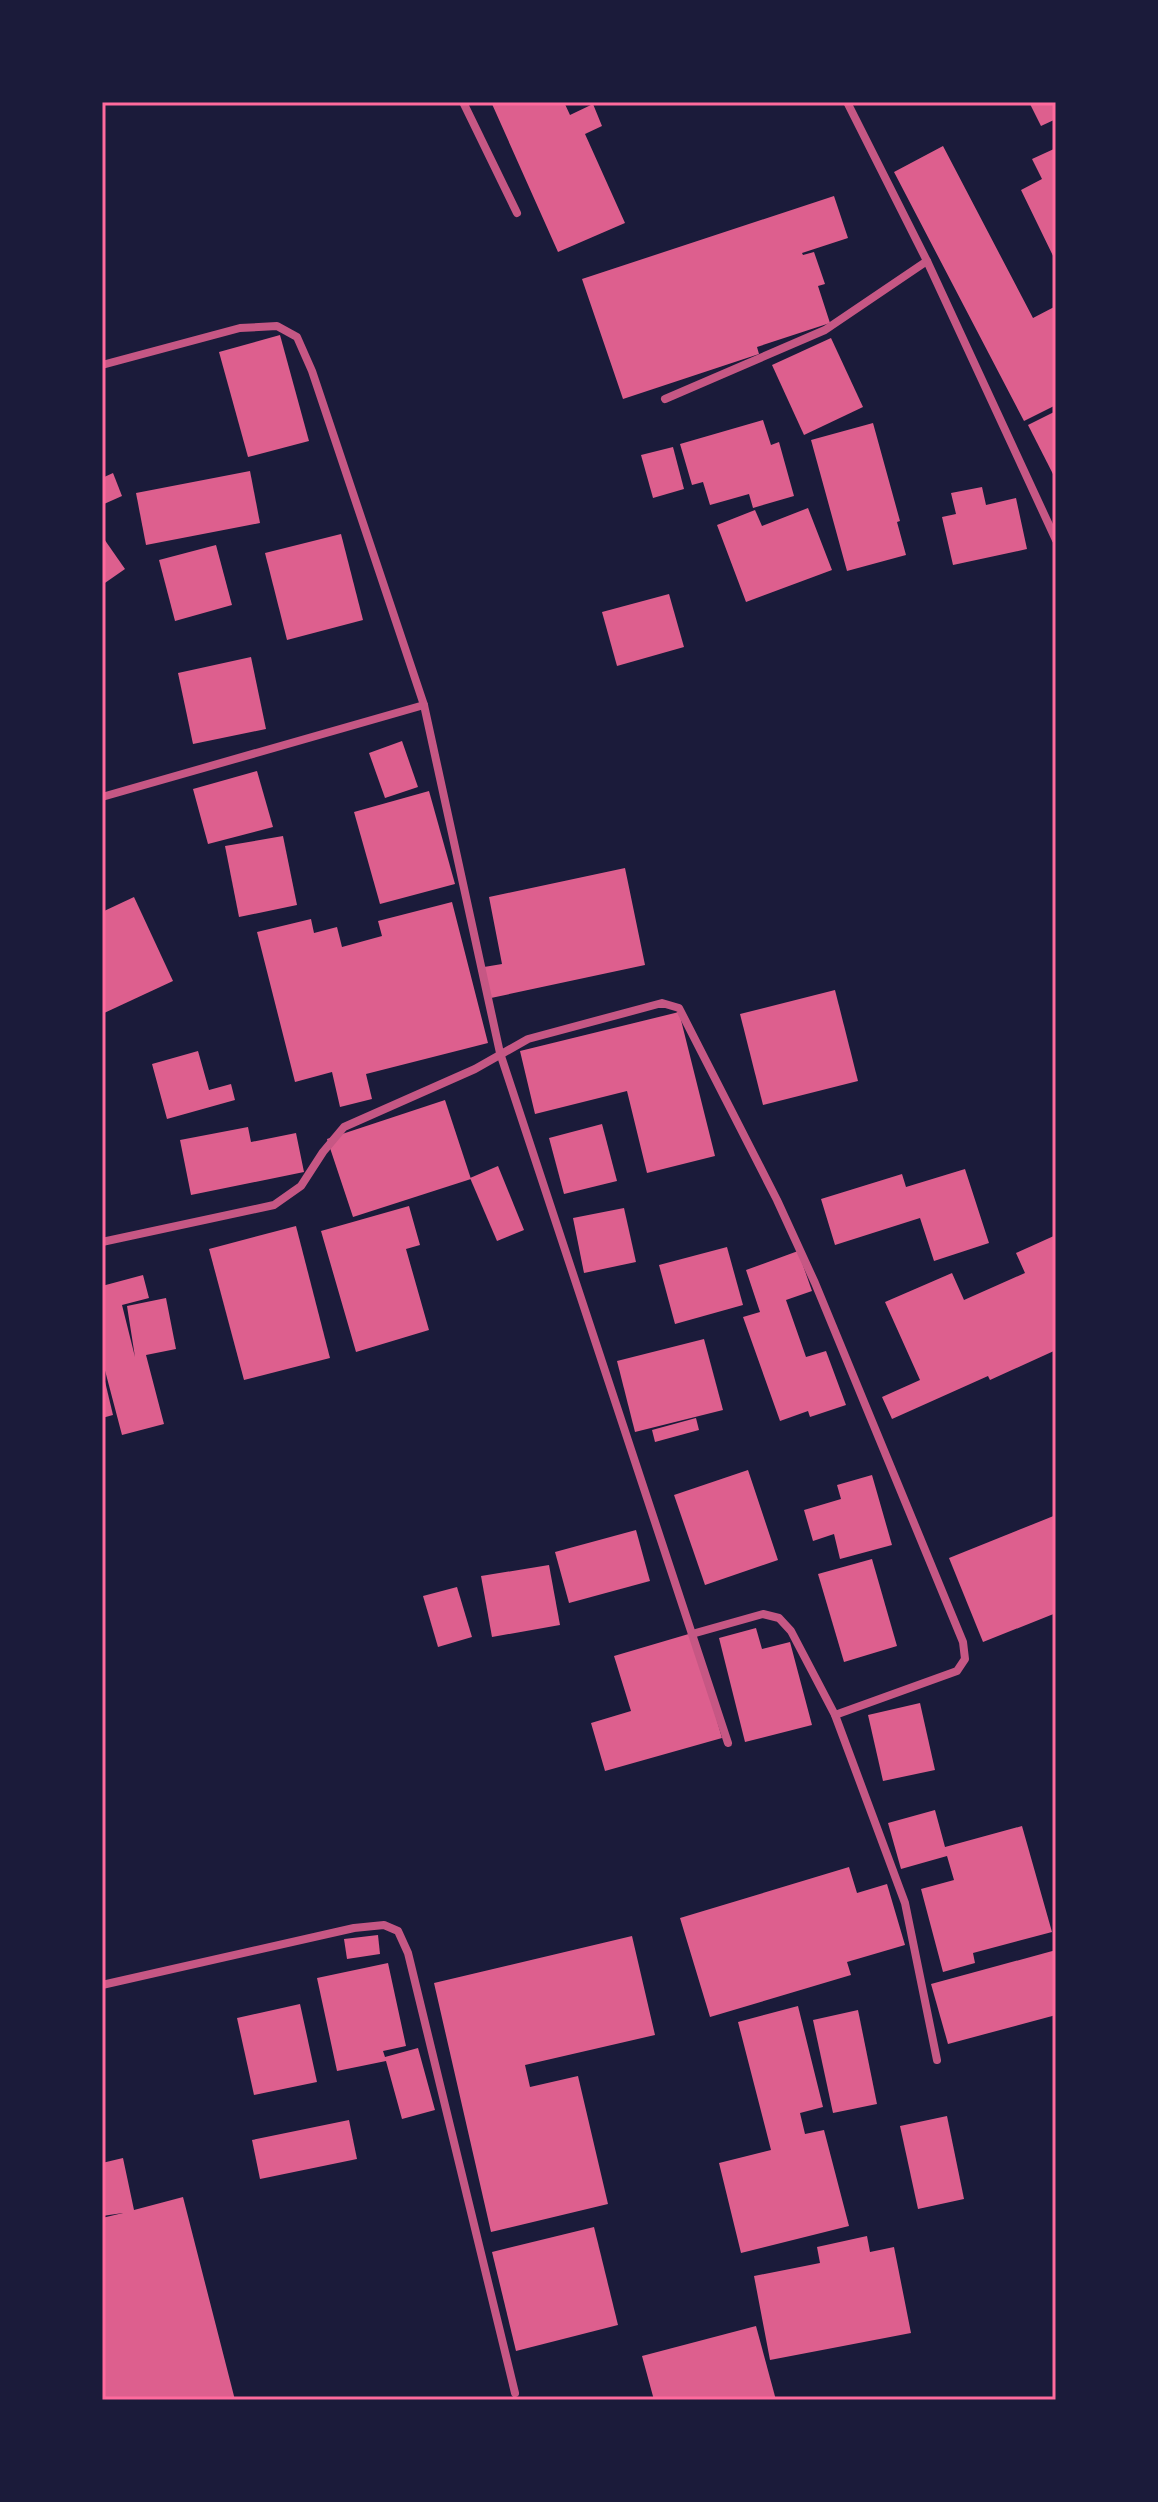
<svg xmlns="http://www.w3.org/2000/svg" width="1158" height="2502" font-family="'Zilla Slab',serif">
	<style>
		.building { fill: #dd5f8e }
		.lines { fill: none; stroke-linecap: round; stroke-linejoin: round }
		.minor { stroke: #c65784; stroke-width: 8 }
		.neatline { fill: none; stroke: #ff6b9d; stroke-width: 3 }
	</style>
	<rect width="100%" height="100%" fill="#1b1b3a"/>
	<g class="building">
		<polygon points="498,102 564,102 570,115 593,104 602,126 585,134 625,223 558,252 492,104"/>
		<polygon points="1029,102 1056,102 1056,119 1041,126"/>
		<polygon points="943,146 1033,318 1056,306 1056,405 1024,421 894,172"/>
		<polygon points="1056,148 1056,262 1021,190 1042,179 1032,159"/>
		<polygon points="834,196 848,238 802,253 803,255 814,252 825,284 818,286 830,323 757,347 759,354 623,399 582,279"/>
		<polygon points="280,335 309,441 248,457 219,352"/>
		<polygon points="831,338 863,407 804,435 772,365"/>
		<polygon points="1056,411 1056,480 1028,425"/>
		<polygon points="763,420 771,445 779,442 794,496 753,508 749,494 710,505 703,482 692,485 680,444"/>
		<polygon points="873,423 900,521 897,522 906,555 847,571 811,440"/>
		<polygon points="673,447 684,489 653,498 641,455"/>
		<polygon points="250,471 260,523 146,545 136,493"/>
		<polygon points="113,473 122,496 104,504 102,478"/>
		<polygon points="982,487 986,505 1016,498 1027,549 953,565 942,517 956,514 951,493"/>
		<polygon points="808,508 832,570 746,602 717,525 755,510 762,526"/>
		<polygon points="341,534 363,620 287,640 265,553"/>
		<polygon points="102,536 125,569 102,585"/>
		<polygon points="216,545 232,605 175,621 159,560"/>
		<polygon points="669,594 684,647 617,666 602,612"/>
		<polygon points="251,657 266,729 193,744 178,673"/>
		<polygon points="402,741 418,787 385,798 369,753"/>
		<polygon points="257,771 273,827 208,844 193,789"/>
		<polygon points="429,791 455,884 380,904 354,812"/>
		<polygon points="283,836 297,905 239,917 225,846"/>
		<polygon points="625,868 645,965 491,998 484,967 502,964 489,897"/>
		<polygon points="134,897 173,981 102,1014 102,912"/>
		<polygon points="452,902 488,1043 366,1074 372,1099 340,1107 332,1072 295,1082 257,932 311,919 314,933 337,927 342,947 382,936 378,921"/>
		<polygon points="835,990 858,1081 763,1105 740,1014"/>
		<polygon points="679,1012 715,1156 647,1173 627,1091 535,1114 520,1051"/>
		<polygon points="198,1051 209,1090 231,1084 235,1100 167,1119 152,1064"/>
		<polygon points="445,1100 471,1179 353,1217 327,1139"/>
		<polygon points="602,1124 617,1181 564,1194 549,1138"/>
		<polygon points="248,1127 251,1142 296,1133 304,1172 191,1195 180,1140"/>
		<polygon points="498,1166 524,1230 497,1241 470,1178"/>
		<polygon points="965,1169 989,1243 934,1261 920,1218 835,1245 821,1199 902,1174 906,1187"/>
		<polygon points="409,1206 420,1245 406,1249 429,1330 356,1352 321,1231"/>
		<polygon points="624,1208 636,1262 584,1273 573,1218"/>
		<polygon points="296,1226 330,1358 244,1380 209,1249"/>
		<polygon points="1056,1235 1056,1350 990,1380 988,1376 892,1419 882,1397 920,1380 885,1302 952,1273 964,1300 1025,1273 1016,1253"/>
		<polygon points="727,1247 743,1305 675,1324 659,1265"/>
		<polygon points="798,1251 812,1291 786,1300 806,1357 826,1351 846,1405 810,1417 808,1411 780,1421 743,1317 760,1312 746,1270"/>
		<polygon points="143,1275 149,1298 122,1305 135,1357 127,1306 166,1298 176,1349 146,1355 164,1424 122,1435 102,1359 102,1286"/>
		<polygon points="704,1339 723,1410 635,1432 617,1361"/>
		<polygon points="103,1373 113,1415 102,1418 102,1374"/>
		<polygon points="696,1418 699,1430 655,1442 652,1430"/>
		<polygon points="748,1470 778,1560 705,1585 674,1495"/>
		<polygon points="872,1475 892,1545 840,1559 834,1534 813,1541 804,1510 841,1499 837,1485"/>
		<polygon points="1056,1515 1056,1613 983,1642 949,1558"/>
		<polygon points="636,1530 650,1581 569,1603 555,1552"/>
		<polygon points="872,1559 897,1646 844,1662 818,1574"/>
		<polygon points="549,1565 560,1625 492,1637 481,1576"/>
		<polygon points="457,1587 472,1637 438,1647 423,1596"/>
		<polygon points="756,1628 762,1649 790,1642 812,1725 745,1742 719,1638"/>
		<polygon points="692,1633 722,1738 605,1771 591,1723 631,1711 614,1656"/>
		<polygon points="920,1703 935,1770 883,1781 868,1715"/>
		<polygon points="935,1810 945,1847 1022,1826 1052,1932 973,1953 975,1963 943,1972 921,1889 954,1880 947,1856 901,1869 888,1823"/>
		<polygon points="849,1867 857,1893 887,1884 905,1945 847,1962 851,1975 710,2017 680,1918"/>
		<polygon points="378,1935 380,1954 347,1959 344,1939"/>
		<polygon points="632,1936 655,2035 525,2065 530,2087 578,2076 608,2204 491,2232 434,1983"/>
		<polygon points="1056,1950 1056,2015 948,2044 931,1984"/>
		<polygon points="388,1963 406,2046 383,2051 385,2057 418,2048 435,2110 402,2119 386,2061 337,2071 317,1978"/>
		<polygon points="300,2004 317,2082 254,2095 237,2018"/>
		<polygon points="798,2006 823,2107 800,2113 805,2134 824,2130 849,2226 741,2253 719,2163 771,2150 738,2022"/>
		<polygon points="858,2010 877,2104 833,2113 813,2020"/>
		<polygon points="947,2116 964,2199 918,2209 900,2126"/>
		<polygon points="349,2120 357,2159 260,2179 252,2140"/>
		<polygon points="123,2158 134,2210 183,2197 235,2400 102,2400 102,2218 123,2213 102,2216 102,2163"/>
		<polygon points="594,2227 618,2325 516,2351 492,2252"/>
		<polygon points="867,2236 870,2252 894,2247 911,2333 770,2360 754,2276 820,2263 817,2247"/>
		<polygon points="756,2326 776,2400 654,2400 642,2356"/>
	</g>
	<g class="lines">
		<g class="minor">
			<polyline points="463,102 517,213"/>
			<polyline points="847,102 927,261 1056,540"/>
			<polyline points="102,365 240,328 277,326 297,337 312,371 424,705 500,1053 728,1743"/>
			<polyline points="665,399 825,330 927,261"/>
			<polyline points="102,797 424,705"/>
			<polyline points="102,1242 274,1205 301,1186 323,1152 344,1127 475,1069 528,1039 662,1003 679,1008 777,1200 815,1283 963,1642 965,1659 957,1671 835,1715"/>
			<polyline points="692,1634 763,1614 779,1618 791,1631 835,1715 905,1903 937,2060"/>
			<polyline points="102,1985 354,1928 384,1925 398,1931 408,1953 515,2393"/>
		</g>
	</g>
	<rect width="1158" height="2502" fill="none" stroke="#1b1b3a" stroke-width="208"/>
	<rect x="104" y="104" width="950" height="2294" class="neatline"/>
</svg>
